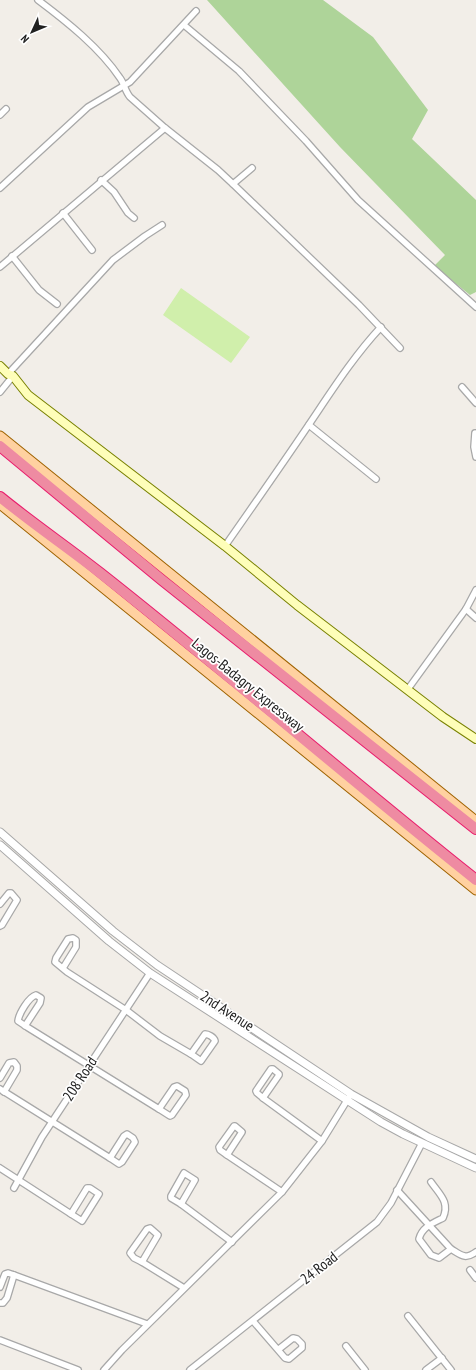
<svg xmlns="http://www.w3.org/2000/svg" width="476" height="1370" font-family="'PT Sans Narrow',sans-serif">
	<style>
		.grass { fill: #d0efab }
		.forest { fill: #aed499 }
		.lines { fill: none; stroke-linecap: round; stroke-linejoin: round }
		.minor-casing { stroke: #a8a8a8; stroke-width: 8 }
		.tertiary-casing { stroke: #a8a8a8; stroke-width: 9 }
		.secondary-casing { stroke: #798100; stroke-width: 10 }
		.primary-casing { stroke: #9f6300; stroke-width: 11 }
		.motorway-casing { stroke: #e91c6c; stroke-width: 12 }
		.minor { stroke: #fff; stroke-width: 5.5 }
		.tertiary { stroke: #fff; stroke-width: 7 }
		.secondary { stroke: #fefeb9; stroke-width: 8 }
		.primary { stroke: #ffd1a0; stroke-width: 9 }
		.motorway { stroke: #ee8ba2; stroke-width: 10 }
		.labels { text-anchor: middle; stroke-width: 3.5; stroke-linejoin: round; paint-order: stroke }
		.street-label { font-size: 15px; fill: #212121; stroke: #fff }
	</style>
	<rect width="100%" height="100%" fill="#f2eee8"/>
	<polygon class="grass" points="181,288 250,337 231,363 163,315"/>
	<polygon class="forest" points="207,0 323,0 373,37 428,110 412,139 476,200 476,292 470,295 434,266 445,255 340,147"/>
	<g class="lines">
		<defs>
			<g id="minor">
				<path d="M38,0C66,21 100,48 120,78C124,83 125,91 130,97L165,128L218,170L233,184L359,305L400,348"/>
				<polyline points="184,25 239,71 306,141 358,200 476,307"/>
				<polyline points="0,115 6,109"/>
				<polyline points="101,180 114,192 128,213 134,218"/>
				<polyline points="233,184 252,168"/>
				<polyline points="0,188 88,107 130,82 196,11"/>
				<polyline points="63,213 92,250"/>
				<polyline points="12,256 39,290 57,304"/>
				<polyline points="0,267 165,128"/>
				<polyline points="8,374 113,260 145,236 162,225"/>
				<polyline points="462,387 476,403"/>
				<polyline points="0,392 13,376"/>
				<polyline points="309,425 376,479"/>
				<polyline points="475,433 474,447 476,457"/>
				<path d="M225,546C253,506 281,466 308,426C331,392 353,357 381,327"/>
				<polyline points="466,609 476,618"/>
				<polyline points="408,689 466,609 476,590"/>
				<polyline points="0,904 9,893 11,893 17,900 2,925 0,926"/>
				<polyline points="63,968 76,947 76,940 73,938 68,939 56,958 55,962 67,972 126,1010 160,1036 191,1054"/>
				<path d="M25,1026L40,1003L41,998L36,995C29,997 19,1013 18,1021L27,1027L159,1109"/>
				<path d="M205,1034C208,1034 214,1037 215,1041L201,1061L191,1054Z"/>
				<polygon points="271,1069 273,1069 279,1074 279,1075 263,1098 257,1093 256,1091"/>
				<polyline points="0,1078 9,1063 14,1062 17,1066 17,1070 4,1092"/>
				<polygon points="177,1086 185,1091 186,1095 172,1115 170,1116 159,1109 174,1087"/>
				<polyline points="0,1089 110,1158"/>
				<polyline points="263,1098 322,1141"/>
				<polygon points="234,1126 235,1126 242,1132 227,1155 220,1150 219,1147"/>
				<polygon points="127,1134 133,1138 135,1142 122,1162 119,1164 110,1158 124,1136"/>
				<polyline points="227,1155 282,1192"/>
				<polyline points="0,1168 71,1214"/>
				<polygon points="184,1173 195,1180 181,1204 171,1198 171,1196"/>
				<polyline points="14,1188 42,1137 150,973"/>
				<polygon points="87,1188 90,1188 99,1194 82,1221 71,1214"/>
				<path d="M397,1190L451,1249L439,1258L431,1255L419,1239C422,1227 433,1223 443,1218C450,1202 440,1195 431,1182"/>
				<polyline points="181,1204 232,1242"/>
				<polygon points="150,1228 158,1235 142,1262 134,1258 130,1253 147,1229"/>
				<path d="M451,1249C461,1255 465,1260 476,1252"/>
				<polyline points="142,1262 184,1288"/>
				<polyline points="470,1270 476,1278"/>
				<polyline points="14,1275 147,1324"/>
				<polyline points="0,1287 5,1274 8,1273 14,1275 7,1298 3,1303 0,1303"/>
				<polyline points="408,1316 451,1370"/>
				<polyline points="253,1321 285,1358 289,1359 302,1348 302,1344 297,1339 293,1338 279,1349"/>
				<polyline points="0,1340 78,1370"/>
				<polyline points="346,1346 365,1370"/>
				<polyline points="104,1370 122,1350 282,1192 322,1141 351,1094"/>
				<polyline points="190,1370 377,1222 391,1203 422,1143"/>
				<polyline points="426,1370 442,1358"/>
			</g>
			<g id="tertiary">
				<polyline points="0,832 113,931 157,965 351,1094 428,1137 476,1159"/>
				<polyline points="0,845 109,941 150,973 381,1122 403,1134 476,1168"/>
			</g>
			<polyline id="secondary" points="0,366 8,374 13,376 28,395 225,546 297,605 443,717 476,739"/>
			<g id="primary">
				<polyline points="0,436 476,821"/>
				<polyline points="0,504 476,890"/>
			</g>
			<g id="motorway">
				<polyline points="0,446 162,580 476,829"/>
				<path d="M0,497C33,524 67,547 100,573C227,673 349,779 476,880"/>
			</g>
		</defs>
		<use href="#minor" class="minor-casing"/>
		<use href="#tertiary" class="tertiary-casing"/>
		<use href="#secondary" class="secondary-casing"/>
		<use href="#primary" class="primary-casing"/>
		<use href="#motorway" class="motorway-casing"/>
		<use href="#minor" class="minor"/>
		<use href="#tertiary" class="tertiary"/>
		<use href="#secondary" class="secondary"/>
		<use href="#primary" class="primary"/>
		<use href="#motorway" class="motorway"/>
	</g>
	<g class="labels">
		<g class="street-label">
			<text transform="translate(248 685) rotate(39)" y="5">Lagos-Badagry Expressway</text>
			<text transform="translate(227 1011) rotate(33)" y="5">2nd Avenue</text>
			<text transform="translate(80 1079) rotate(-57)" y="5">208 Road</text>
			<text transform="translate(319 1268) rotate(-38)" y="5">24 Road</text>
		</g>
	</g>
	<g transform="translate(32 32) rotate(226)" stroke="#ffffff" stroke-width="3" paint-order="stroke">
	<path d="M0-3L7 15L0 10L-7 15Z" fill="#212121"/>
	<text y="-6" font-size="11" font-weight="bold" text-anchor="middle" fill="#212121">N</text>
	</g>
</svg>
